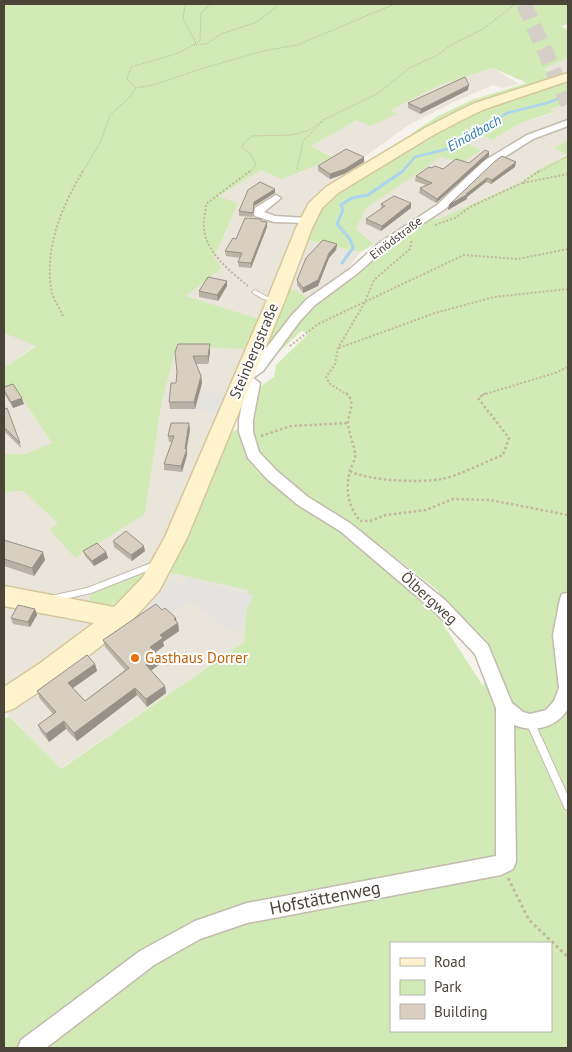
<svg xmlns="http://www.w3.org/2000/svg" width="572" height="1052" font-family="'PT Sans',sans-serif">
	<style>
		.residential { fill: #eae5da }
		.green { fill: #d2eab5; fill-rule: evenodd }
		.parking { fill: #e5e3e0 }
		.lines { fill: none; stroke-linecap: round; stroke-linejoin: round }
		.stream-far1 { stroke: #a9d4f2; stroke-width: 2.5 }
		.stream { stroke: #a9d4f2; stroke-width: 3 }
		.highway-tunnel { stroke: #d4d0c8; stroke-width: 16; stroke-dasharray: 16 8; stroke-linecap: butt }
		.lane-casing { stroke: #c2bbae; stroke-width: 2 }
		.street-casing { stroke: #c2bbae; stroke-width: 3 }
		.secondary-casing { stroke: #d6c79b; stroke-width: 3 }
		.path-far3 { stroke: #c4b79f; stroke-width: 1; stroke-dasharray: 1 1; stroke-linecap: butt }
		.path-far2 { stroke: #c4b79f; stroke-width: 2; stroke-dasharray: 2 2; stroke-linecap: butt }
		.path-far1 { stroke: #c4b79f; stroke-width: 2.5; stroke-dasharray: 2.5 2.5; stroke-linecap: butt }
		.path { stroke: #c4b79f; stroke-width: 3; stroke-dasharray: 3 3; stroke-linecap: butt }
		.lane { fill: #fff; fill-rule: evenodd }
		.street { fill: #fff; fill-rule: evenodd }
		.secondary { fill: #fff3cd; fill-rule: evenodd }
		.wall { fill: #bab2a6 }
		.shaded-wall { fill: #979187 }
		.building { fill: #d8cfc1; stroke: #979187 }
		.food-dot { fill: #e8710a; stroke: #fff; stroke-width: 2 }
		.labels { text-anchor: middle; stroke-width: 4; stroke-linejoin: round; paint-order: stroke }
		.far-street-label { font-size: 12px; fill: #4b4439; stroke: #fff }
		.far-water-label { font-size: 14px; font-style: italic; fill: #2e7ab2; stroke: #fff }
		.street-label { font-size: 15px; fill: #4b4439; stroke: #fff }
		.food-label { font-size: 15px; fill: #c56008; stroke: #fff; text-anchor: start }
		.near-street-label { font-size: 18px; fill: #4b4439; stroke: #fff }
	</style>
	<rect width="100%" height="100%" fill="#f6f3ec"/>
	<g class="residential">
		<polygon points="568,52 568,73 561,77 535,64"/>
		<polygon points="493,68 519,84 503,88 493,85 452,103 407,126 363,158 369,165 316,194 302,213 293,240 307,240 361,252 344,273 306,298 297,290 289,289 171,573 249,590 244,642 60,769 4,710 4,492 23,491 59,523 50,530 145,514 162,401 177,346 196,300 186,296 214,258 238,205 219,196 261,169 333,157 311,146 357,120 396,113 390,110 438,86"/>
		<polygon points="568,103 568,141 553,147 567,154 540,168 521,182 441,218 427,220 382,250 356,229 366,208 441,156 481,150 465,143 480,135 493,140 520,123 553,113 549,109"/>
		<polygon points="4,333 36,345 4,368"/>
		<polygon points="15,387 53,443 25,454 4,454 4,390"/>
	</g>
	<g class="green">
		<polygon points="4,4 568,4 568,24 561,26 568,30 568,57 544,69 561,77 516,92 375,158 438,116 472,100 527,83 493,68 438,86 391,110 397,114 370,126 357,120 311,146 334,158 282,179 261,170 219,196 238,204 214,258 222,268 186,296 258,319 244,349 177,346 162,401 145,514 75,558 50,530 58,523 23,491 4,492 4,454 25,454 52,443 15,387 4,390 4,368 36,346 4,333"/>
		<polygon points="568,81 568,103 550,109 554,112 520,123 493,140 480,135 466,143 481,150 462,163 441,157 366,208 356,229 374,244 361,252 307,240 317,217 326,203 338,192 419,141 486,107 543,90"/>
		<path d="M568,141V1048H4V719L9,716L61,769L244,642L248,590L171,573L230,433L253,421L257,389L274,377L276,365L309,333L301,331L266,365L313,304L361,270L381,250L428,220L441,218L521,182L540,168L567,155L553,147ZM339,514L436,589L494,654L483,686L439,618L379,560L332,525ZM391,943H551V1031H391Z"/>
		<polygon points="289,289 297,290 306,298 261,357"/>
		<path d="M138,575H143C139,595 111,610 92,604L89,596L97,591Z"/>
	</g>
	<g class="parking">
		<polygon points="199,392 231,393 221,413 195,409"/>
		<polygon points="189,578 253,595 238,632 223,627 192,601 102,650 98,645 147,610 171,580 186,584"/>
	</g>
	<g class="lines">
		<polyline class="stream-far1" points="401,173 415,157 455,147 459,144 456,141 466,136 472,136 507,113 547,103 568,95"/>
		<polyline class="stream" points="342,263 353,248 350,239 337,224 343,210 341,205 352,198 368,195 403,171"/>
		<polyline class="highway-tunnel" points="524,4 568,104"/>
		<defs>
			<g id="lane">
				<polygon points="255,290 267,297 278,299 279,300 276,302 263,299 253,293 252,292"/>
				<polygon points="159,560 162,561 163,563 162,565 91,593 51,602 48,601 47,599 48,597 51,596 87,588"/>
				<polygon points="530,718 533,719 568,796 568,810 565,809 526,722 527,719"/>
			</g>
			<g id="street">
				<path d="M568,120V126L533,139L492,165L445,209L386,248L358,273L315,305L300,321L263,371L253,378L260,383L253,420V432L259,452L277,471L308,497L350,523L445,600L488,645L512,703L523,712L530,714L546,710L554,701L559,688L553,635L560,599L562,594L568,593V709C556,728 534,733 514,725L516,862L513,869L501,875L247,923L200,939L154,965L46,1048H18L21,1040L140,951L195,921L247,903L496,856V708L475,654L433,610L340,531L298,505L267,479L248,458L239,432V420L246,385L236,378L253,365L292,315L307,299L350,269L378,244L437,205L484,161L527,135Z"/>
				<polygon points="276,195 281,198 264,212 275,216 306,218 310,219 311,221 310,223 274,222 255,216 254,214 255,208"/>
			</g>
			<polygon id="secondary" points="568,73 568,81 485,109 470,116 435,134 338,193 322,208 312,228 285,300 187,538 159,591 128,625 57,680 13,709 4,712 4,687 39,664 94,623 4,606 4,586 114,607 143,577 165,537 267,300 296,228 309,203 326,187 425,128 460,110 475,103"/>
		</defs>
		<use href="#lane" class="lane-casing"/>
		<use href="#street" class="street-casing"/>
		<use href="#secondary" class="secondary-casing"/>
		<g class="path-far3">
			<polyline points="185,4 183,19 196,43"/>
			<polyline points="211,4 201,13 200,41 179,53 131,67 127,79 136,88 154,85 197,70 263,51 297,45 395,4"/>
			<polyline points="194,45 206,44 221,34 257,22 280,4"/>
			<polyline points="297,169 303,141 323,121"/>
			<polyline points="82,173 100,143 110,115 130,97 136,88"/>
			<polyline points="249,173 256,165 250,153 241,147 251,136 292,135 310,130 323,120 377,94 411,67 436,56 451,45 483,29 516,4"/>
			<polyline points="537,173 568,156"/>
		</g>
		<g class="path-far2">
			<polyline points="523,183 568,174"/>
			<polyline points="435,225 455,218 470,207 522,183 539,171"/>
			<path d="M248,286C230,271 206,253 204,228C203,220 206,212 206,204L250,171"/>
			<path d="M63,316C59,307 52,297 51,288C45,246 62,206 83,171"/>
			<polyline points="290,346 318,324 464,255 518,259 568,249"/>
			<polyline points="339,348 435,313 494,297 568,289"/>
			<polyline points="348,395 330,384 326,377 335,364 338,348 364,304 374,280 410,249 412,239"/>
			<polyline points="482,395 555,373 568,367"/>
		</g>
		<g class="path-far1">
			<path d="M346,393C356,401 349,412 348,422C348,433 355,445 355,456C355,461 351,466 350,470C345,491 348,505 360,521"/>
			<polyline points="261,436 291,426 348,423"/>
			<path d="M350,471C368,481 421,483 442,479C461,475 484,462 503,455L509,438L478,398L486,393"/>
			<polyline points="360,521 370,521 386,515 426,510 453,499 490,500 568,515"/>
		</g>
		<polyline class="path" points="508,878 529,920 568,957"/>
		<use href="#lane" class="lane"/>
		<use href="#street" class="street"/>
		<use href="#secondary" class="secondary"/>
	</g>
	<g class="wall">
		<polygon points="468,90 420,114 408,108 408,103"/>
		<polygon points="489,156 436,203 419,193 420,188 426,185 415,181 416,176 431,168 443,169 469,163"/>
		<polygon points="364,157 364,162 344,174 330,179 318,171 318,166"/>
		<polygon points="494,162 515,167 491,184 486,182 467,197 467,199 448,210 449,205"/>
		<polygon points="275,193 254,206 253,217 239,216 239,211"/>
		<polygon points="381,204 411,208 381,231 366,224 366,219 381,209"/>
		<polygon points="261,219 261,221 267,222 267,227 251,268 239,267 238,262 240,258 226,256 225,251 236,239"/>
		<polygon points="337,244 336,250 329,258 318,286 303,293 297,285 297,280"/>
		<polygon points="227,281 227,286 218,301 199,297 199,291"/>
		<polygon points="178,344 210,352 208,364 196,364 201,376 202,383 195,409 170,409 169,402 176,383 177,372"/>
		<polygon points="4,387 24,404 13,408 4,393"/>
		<polygon points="4,409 20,443 21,448 4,431"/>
		<polygon points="190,429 187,449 187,455 182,472 164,470 164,464 172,442 169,442 168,436"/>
		<polygon points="4,540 45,560 34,576 4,566"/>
		<polygon points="113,541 145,551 132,561 114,547"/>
		<polygon points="83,551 106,552 108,558 94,566 85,556"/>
		<polygon points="35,609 37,615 30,627 13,624 11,618"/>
		<polygon points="162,610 176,618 176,622 178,623 179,631 163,642 164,646 155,652 159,656 160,664 151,671 165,686 166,693 147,707 137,695 77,741 66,729 49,742 41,732 38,725 53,714 40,699 37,691 95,664 97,671 73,688 85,701 125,670 105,647 103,640"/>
	</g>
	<g class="shaded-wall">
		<polygon points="469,85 468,90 420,114 421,109"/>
		<polygon points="489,152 489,156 436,203 437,199"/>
		<polygon points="364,157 364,162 344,174 330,179 330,174"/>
		<polygon points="516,162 515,167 491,184 492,180"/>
		<polygon points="487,178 486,182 467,197 467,199 448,210 449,205 466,194"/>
		<polygon points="275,189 275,193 254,206 253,217 254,202"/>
		<polygon points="411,203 411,208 381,231 382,226"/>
		<polygon points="267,222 267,227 251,268 251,263"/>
		<polygon points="337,244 336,250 329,258 318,286 303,293 303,288 329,253"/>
		<polygon points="227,281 227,286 218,301 217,295"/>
		<polygon points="210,344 210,352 208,364 208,356"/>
		<polygon points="201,376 202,383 195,409 194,402"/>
		<polygon points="22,398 24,404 13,408 11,402"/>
		<polygon points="189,423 190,429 186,451 187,449 187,455 182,472 181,466 185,449"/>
		<polygon points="144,546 145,551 132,561 131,555"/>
		<polygon points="43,552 45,560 34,576 32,568"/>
		<polygon points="106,552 108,558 94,566 92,561"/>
		<polygon points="35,609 37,615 30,627 28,622"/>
		<polygon points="176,618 177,624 178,623 179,631 163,642 164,646 152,655 150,647"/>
		<polygon points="159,656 160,664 147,673 146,665"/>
		<polygon points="95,664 97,671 70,690 68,683"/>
		<polygon points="165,686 166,693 147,707 146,699"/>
		<polygon points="135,688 137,695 77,741 74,733"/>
		<polygon points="64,721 66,729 49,742 46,734"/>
	</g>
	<g class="building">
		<polygon points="465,77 469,85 421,109 408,103"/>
		<polygon points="346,149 364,157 345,169 330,174 318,166"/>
		<polygon points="485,150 489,152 437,199 420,188 432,183 416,176 429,167 431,168 435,166 443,169 456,159 469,163"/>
		<polygon points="502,156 516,162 492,180 487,178 466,194 468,194 449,205 494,162"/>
		<polygon points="260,182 275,189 254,202 253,213 239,211 248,190"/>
		<polygon points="394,196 411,203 382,226 366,219 385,206 381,204"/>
		<polygon points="245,218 261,219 261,221 267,222 251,263 238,262 242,253 225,251 233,238 236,239"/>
		<polygon points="323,240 337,244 329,253 318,280 303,288 297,280 306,258"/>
		<polygon points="208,277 227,281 217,295 199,291"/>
		<polygon points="178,344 210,344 208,356 193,356 201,376 194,402 169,402 171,383 176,383 177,372 175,352"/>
		<polygon points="13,384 22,398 11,402 4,390 4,387"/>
		<polygon points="7,408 20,443 4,427 4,409"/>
		<polygon points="171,423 189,423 185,449 187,449 181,466 164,464 174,436 168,436"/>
		<polygon points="126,531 144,546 131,555 113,541"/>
		<polygon points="4,540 43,552 32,568 4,559"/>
		<polygon points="97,543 106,552 92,561 83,551"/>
		<polygon points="156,604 162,610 165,608 176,618 174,619 178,623 160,635 163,638 150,647 159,656 146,665 165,686 146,699 135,688 74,733 64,721 46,734 38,725 56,712 37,691 87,655 95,664 68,683 85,701 129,668 103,640"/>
		<polygon points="18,605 35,609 28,622 11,618"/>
	</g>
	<circle class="food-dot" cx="135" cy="658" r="5"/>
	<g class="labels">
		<g class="far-street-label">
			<text transform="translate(396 238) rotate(-37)" y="4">Einödstraße</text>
		</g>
		<g class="far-water-label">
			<text transform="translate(474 133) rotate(-29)" y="5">Einödbach</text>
		</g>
		<g class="street-label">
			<text transform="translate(254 351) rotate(-67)" y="5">Steinbergstraße</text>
			<text transform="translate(429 598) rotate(42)" y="5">Ölbergweg</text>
		</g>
		<g class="food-label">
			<text x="145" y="663">Gasthaus Dorrer</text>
		</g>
		<g class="near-street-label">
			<text transform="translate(325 898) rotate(-11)" y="6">Hofstättenweg</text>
		</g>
	</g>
	<rect width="572" height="1052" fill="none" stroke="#4b4439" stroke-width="10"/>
	<rect x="390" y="942" width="162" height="90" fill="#ffffff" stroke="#b7b4b0"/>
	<rect x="400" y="958" width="25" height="8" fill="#fff3cd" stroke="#b7b4b0"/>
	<text x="434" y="967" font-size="15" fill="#4b4439">Road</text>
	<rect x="400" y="980" width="25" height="15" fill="#d2eab5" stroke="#b7b4b0"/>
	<text x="434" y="992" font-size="15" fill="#4b4439">Park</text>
	<rect x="400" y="1004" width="25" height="15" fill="#d8cfc1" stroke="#b7b4b0"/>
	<text x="434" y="1017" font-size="15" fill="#4b4439">Building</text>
</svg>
